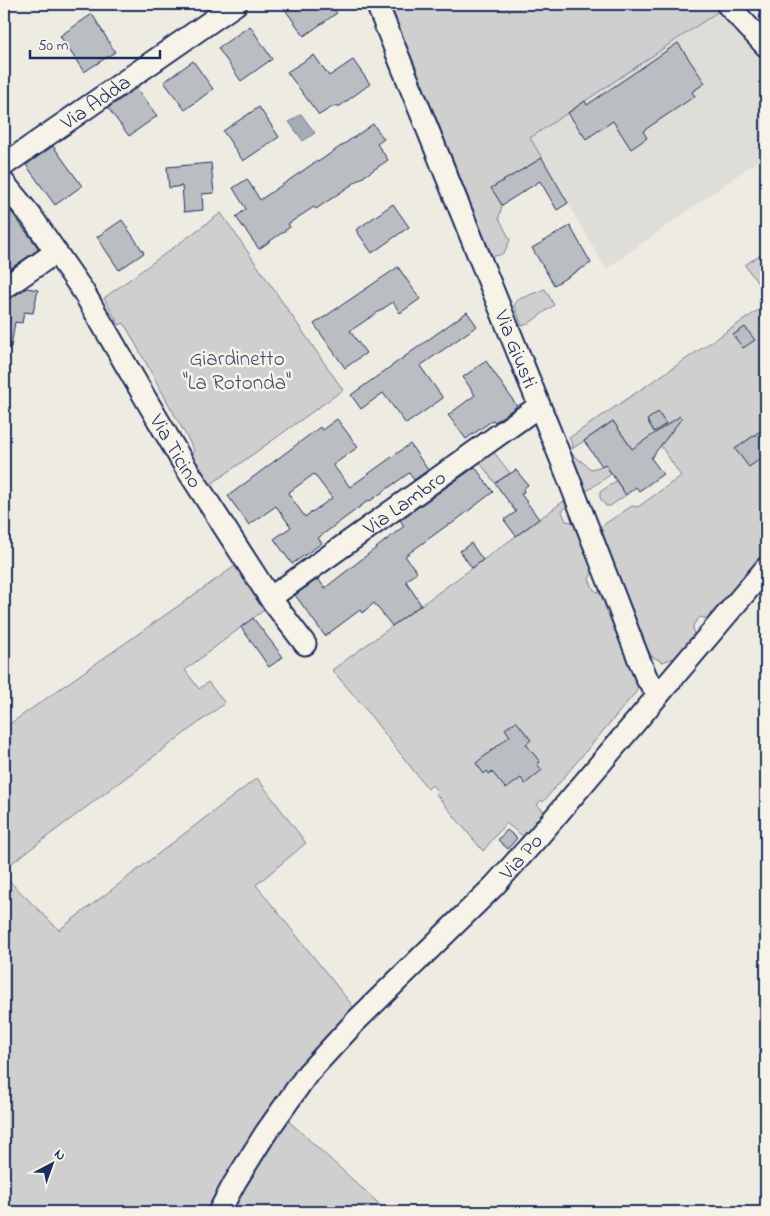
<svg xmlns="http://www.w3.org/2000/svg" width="770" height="1216" font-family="'Indie Flower',sans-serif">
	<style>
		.built { fill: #deddd8 }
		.green { fill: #cfcfcf; stroke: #757f96 }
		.water { fill: #a6abb5; stroke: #6e7992 }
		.building { fill: #babdc2; stroke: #1b2f5e; fill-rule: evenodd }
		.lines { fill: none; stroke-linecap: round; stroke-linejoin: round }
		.minor-casing { stroke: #1b2f5e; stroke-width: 25 }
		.minor { stroke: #f7f3e8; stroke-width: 21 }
		.labels { text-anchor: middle; stroke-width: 5; stroke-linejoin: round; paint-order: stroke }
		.street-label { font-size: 21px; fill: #1b2f5e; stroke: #f7f3e8 }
		.park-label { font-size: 21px; fill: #3f4f75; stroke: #f7f3e8 }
	</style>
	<rect width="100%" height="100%" fill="#eeebe2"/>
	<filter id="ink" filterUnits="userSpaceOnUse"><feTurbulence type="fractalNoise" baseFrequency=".02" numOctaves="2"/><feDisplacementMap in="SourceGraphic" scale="10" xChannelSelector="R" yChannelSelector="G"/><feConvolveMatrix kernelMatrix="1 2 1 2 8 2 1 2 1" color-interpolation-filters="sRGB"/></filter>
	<g filter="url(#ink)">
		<polygon class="built" points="719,11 758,55 758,59 766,68 766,155 606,269 530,138"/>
		<g class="green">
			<path d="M390,4H705L709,8L715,7L719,11L530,138L542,158L492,188L502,205L499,218L510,240C505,251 505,256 492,256L490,251Z"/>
			<polygon points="221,213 343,390 207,487 189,458 194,450 124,323 119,325 104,298"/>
			<polygon points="766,251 766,295 745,265"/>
			<polygon points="545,289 554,305 528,324 522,326 514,305 519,299"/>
			<polygon points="766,305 766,427 735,449 742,457 755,448 762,458 766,455 766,544 763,549 764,553 707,619 700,617 693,625 694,636 674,658 663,662 651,656 647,648 600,527 632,506 638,507 681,476 661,446 662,444 661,442 668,437 662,429 608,469 611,474 587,491 571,453 591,469 602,466 630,446 613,421 572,449 573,446 569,438"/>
			<polygon points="492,450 510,473 495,483 478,460"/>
			<polygon points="616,481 626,495 610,506 606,506 600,498 600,492"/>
			<polygon points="564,501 566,506 562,512 566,521 574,522 593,571 589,579 594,590 601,594 638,683 636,692 543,802 541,800 537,805 544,811 524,837 506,823 483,851 435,793 437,791 432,785 428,789 359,701 332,670"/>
			<polygon points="238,564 269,606 185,670 199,689 208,682 225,703 4,869 4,728"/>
			<polygon points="257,778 306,843 256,885 356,1010 257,1126 267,1135 282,1115 388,1212 4,1212 4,876 59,930"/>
		</g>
		<polygon class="water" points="301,114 315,133 303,141 289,122"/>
		<g class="building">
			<polygon points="281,4 330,4 337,13 304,36"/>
			<polygon points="92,14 115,52 84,72 60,36"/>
			<polygon points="250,26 272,59 241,81 218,48"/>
			<polygon points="678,43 705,83 692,92 695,96 643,131 647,138 631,149 613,121 586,139 568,113 585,101 587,105"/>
			<polygon points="314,55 329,76 353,60 370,84 340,106 334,106 319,115 287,72"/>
			<polygon points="193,61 213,89 185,110 164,82"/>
			<polygon points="136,88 157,116 129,136 108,108"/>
			<polygon points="259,107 279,137 243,161 223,131"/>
			<polygon points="373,124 384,139 377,144 388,160 316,209 314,207 288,224 290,227 259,249 236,217 246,209 233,188 247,179 260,200 317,161 318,162"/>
			<polygon points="53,146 82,186 55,205 26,165"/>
			<polygon points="542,158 568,203 557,210 540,181 502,205 491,188"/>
			<polygon points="211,163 214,193 202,194 203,210 184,212 182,186 169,188 167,167"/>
			<polygon points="4,202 39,249 4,273"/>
			<polygon points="393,204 409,227 372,253 356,230"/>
			<polygon points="122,220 144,253 119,270 97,237"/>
			<polygon points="570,226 591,263 554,285 532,248"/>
			<polygon points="398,267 420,299 400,313 393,302 350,331 366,353 345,368 314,324"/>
			<polygon points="27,288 38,290 33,313 24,312 22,323 15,322 11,347 4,347 4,300 11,298"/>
			<polygon points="467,312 477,326 420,366 443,398 406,424 383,393 361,409 351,395"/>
			<polygon points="745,327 755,340 743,348 733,335"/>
			<polygon points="486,361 517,406 495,422 493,420 466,439 448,415 475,395 463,377"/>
			<polygon points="658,412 666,424 654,432 647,420"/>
			<polygon points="680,416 682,418 651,458 663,474 639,491 636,487 626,495 605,464 602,466 584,441 613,421 632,449"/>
			<path d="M337,419L358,447L333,465L350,487L410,444L428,470L414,480L409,473L370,501L369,500L318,538L322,543L292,564L274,539L291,527L276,506L249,525L228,496L320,427L322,430ZM314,474L332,498L305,517L288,493Z"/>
			<polygon points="766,427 766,455 749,467 735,449"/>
			<polygon points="475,467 493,492 450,525 449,524 405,556 417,572 406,581 421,605 392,626 374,603 362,613 360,610 325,636 295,595 318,579 325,588 404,526 400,520"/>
			<polygon points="516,470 528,485 523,489 524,492 521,494 539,519 516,536 504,520 516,512 495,483"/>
			<polygon points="471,543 483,560 472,568 460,551"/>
			<polygon points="253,618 283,657 269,667 241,627"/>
			<polygon points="516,721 531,740 526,744 540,762 537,764 542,770 525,784 521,778 506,789 492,772 489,774 487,771 484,774 476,763 510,736 505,729"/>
			<polygon points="507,830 517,838 508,849 498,840"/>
		</g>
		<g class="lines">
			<defs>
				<g id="minor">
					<path id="s1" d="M377,4L563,464L638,657L647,679L659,694"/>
					<polyline points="727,4 766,46"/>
					<path id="s2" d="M4,165L236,4"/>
					<path id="s3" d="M4,183L31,216L83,291L183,463L270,598L305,644"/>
					<polyline points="4,288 56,252"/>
					<path id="s4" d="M270,598L539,406"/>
					<path id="s5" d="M219,1212L235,1182L265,1134L308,1073L356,1021L494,886L539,836L766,568"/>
				</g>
			</defs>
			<use href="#minor" class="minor-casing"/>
			<use href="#minor" class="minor"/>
		</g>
	</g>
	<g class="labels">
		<g class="street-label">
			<text dy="7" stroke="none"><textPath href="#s2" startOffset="111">Via Adda</textPath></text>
			<text dy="7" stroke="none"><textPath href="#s1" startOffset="372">Via Giusti</textPath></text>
			<text dy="7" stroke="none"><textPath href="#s3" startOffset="319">Via Ticino</textPath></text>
			<text dy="7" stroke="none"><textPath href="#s4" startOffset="165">Via Lambro</textPath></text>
			<text dy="7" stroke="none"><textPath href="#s5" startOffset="469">Via Po</textPath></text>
		</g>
		<g class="park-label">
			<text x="237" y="365">Giardinetto<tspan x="237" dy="24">"La Rotonda"</tspan></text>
		</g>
	</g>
	<rect width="770" height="1216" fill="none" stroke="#f7f3e8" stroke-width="20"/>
	<rect x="10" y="10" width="750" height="1196" fill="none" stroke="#1b2f5e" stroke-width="2" filter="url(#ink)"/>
	<g transform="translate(52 1164) rotate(41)" stroke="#f7f3e8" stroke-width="4" paint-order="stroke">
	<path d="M0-4L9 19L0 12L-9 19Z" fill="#1b2f5e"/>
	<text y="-8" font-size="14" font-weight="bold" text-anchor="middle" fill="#1b2f5e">N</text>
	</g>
	<path d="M30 50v8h130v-8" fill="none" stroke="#1b2f5e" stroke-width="2.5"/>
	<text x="38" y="50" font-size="15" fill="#1b2f5e" stroke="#f7f3e8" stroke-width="4" paint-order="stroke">50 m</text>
</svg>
